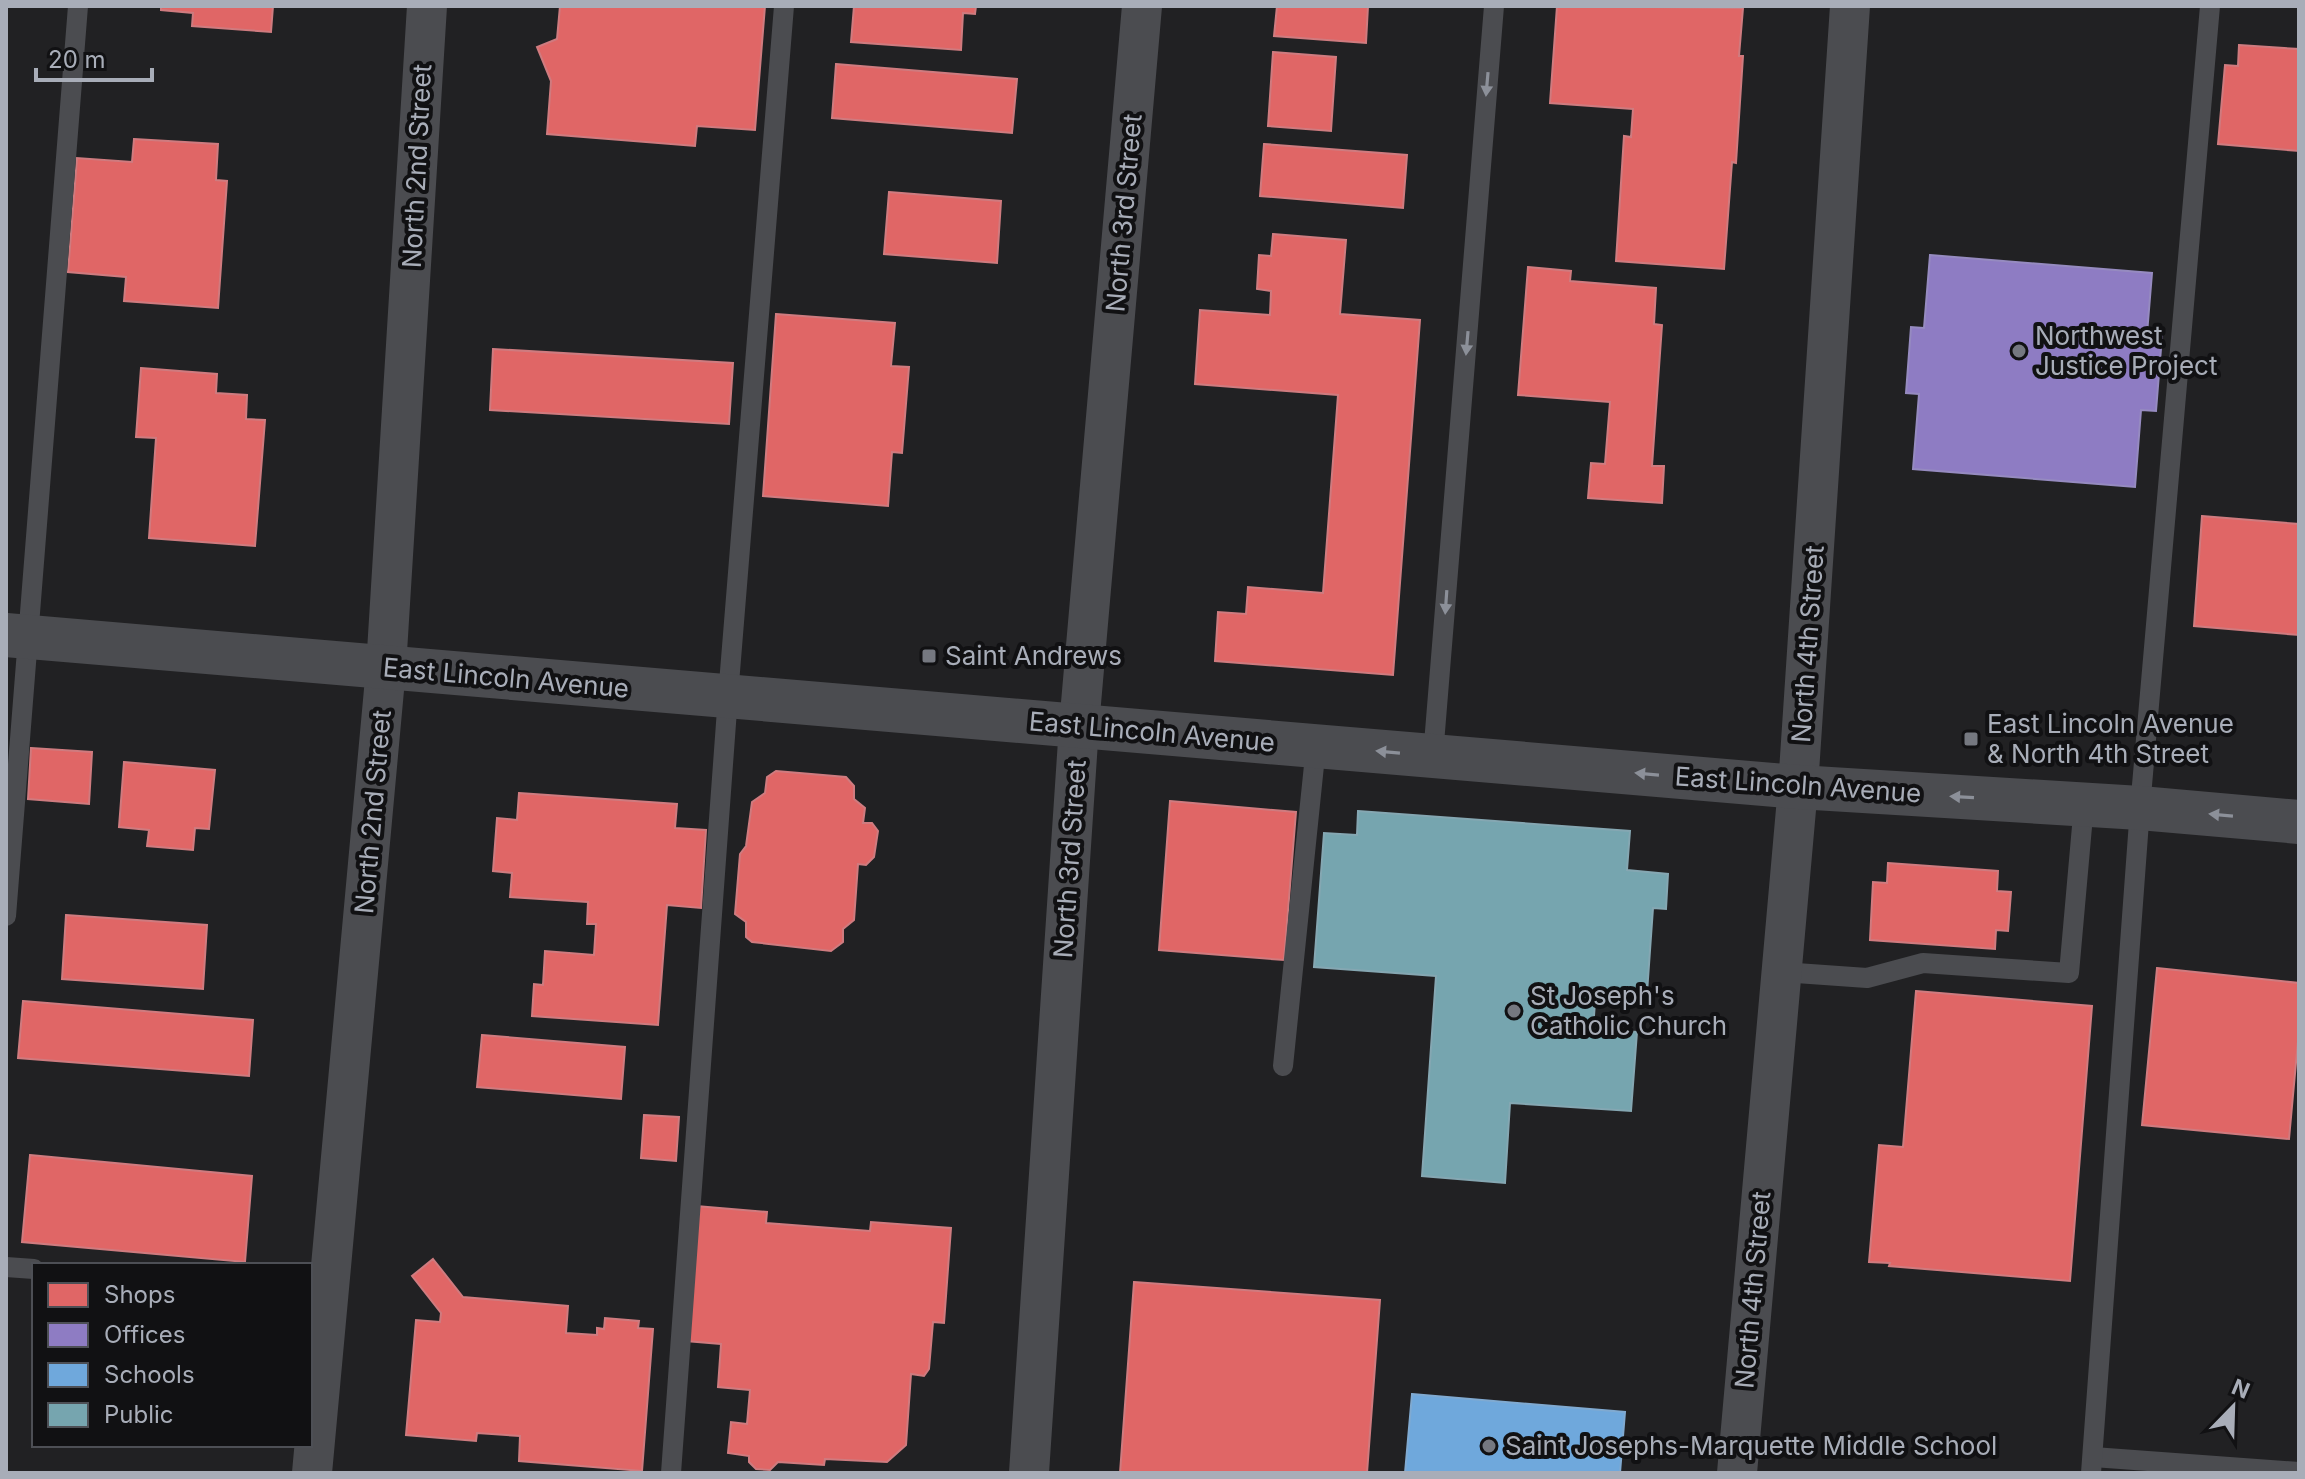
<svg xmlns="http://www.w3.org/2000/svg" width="2305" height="1479" font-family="Inter,sans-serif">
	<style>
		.built { fill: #212123; fill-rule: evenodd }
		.shops { fill: #e06666; stroke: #cf7b7f; stroke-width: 2 }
		.offices { fill: #8e7cc3; stroke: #968bc0; stroke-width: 2 }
		.schools { fill: #6fa8dc; stroke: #80aad1; stroke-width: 2 }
		.public { fill: #76a5af; stroke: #85a7b2; stroke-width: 2 }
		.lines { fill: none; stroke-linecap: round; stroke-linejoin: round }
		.service { stroke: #4b4c50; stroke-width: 20 }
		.minor { stroke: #4b4c50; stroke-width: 40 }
		.tertiary { stroke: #4b4c50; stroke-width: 44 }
		.oneway { fill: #8c9099 }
		.poi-dot { fill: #757880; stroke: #111113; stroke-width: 3 }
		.labels { text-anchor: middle; stroke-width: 8; stroke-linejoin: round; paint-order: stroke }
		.street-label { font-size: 26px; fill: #a8adb8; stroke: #111113 }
		.poi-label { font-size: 26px; fill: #a8adb8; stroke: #111113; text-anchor: start }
	</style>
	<rect width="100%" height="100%" fill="#171717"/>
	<path class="built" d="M6,6H2299V1473H6ZM34,1265H310V1445H34Z"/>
	<g class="shops">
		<polygon points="161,6 273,6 271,32 192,26 193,13 161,10"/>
		<polygon points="560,6 765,6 755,130 697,126 695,146 547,134 551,81 537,47 557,39"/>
		<polygon points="854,6 976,6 975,14 963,13 961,50 851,42"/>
		<polygon points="1277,6 1368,6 1366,43 1274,36"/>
		<polygon points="1557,6 1743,8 1739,56 1743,56 1736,163 1732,162 1724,269 1616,261 1624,136 1631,137 1633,109 1550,103"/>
		<polygon points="2239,45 2299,49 2299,151 2218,144 2225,65 2238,66"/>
		<polygon points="1273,52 1336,57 1331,131 1268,126"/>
		<polygon points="836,64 1017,79 1012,133 832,118"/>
		<polygon points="134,139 218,144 216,180 227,181 218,308 124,301 126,277 68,272 77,158 132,162"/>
		<polygon points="1264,144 1407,155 1403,208 1260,196"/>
		<polygon points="889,192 1001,201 997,263 884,254"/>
		<polygon points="1273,234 1346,240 1340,314 1420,320 1393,675 1215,661 1218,612 1246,614 1248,587 1323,593 1338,395 1195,384 1200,310 1270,315 1271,291 1257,289 1259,255 1271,256"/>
		<polygon points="1528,267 1571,271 1570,281 1656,288 1654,324 1662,325 1652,466 1664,466 1662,503 1588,498 1591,463 1605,464 1610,402 1518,395"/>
		<polygon points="776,314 895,323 891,366 909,367 902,453 892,452 888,506 763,496"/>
		<polygon points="493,349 733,363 729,424 490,410"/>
		<polygon points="141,368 217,374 216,393 247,395 246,419 265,420 255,546 149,538 156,438 136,437"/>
		<polygon points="2202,516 2299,524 2299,635 2194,626"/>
		<polygon points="31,748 92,752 89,804 28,799"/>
		<polygon points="124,762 215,770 209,829 195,828 193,850 147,846 149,830 119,827"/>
		<polygon points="776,771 846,777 854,786 854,799 865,808 863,823 872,823 878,831 874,857 866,865 858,864 854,920 843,929 843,942 831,951 752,942 746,937 746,922 735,914 740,854 746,846 752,802 765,793 767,777"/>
		<polygon points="519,793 677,804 675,828 706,830 701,908 667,905 658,1025 532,1016 534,984 543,985 545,951 594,955 596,924 587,924 588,902 510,897 512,873 493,871 497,818 517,820"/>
		<polygon points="1170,801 1296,812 1284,960 1159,950"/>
		<polygon points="1888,863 1998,871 1997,891 2011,892 2008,931 1996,930 1995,949 1870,940 1873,882 1887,883"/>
		<polygon points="66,915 207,925 203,989 62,979"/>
		<polygon points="2157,968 2299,983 2299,1030 2289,1139 2142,1125"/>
		<polygon points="1916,991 2092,1006 2070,1281 1889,1266 1890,1263 1869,1262 1879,1145 1903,1147"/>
		<polygon points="23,1001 253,1020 249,1076 18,1058"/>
		<polygon points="482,1035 625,1047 621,1099 477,1087"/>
		<polygon points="644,1115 679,1117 676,1161 641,1158"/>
		<polygon points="30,1155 252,1176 245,1262 22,1242"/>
		<polygon points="696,1206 767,1212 766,1223 870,1231 871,1222 951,1228 944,1323 933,1322 929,1369 924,1376 911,1374 906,1445 887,1462 825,1459 824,1465 778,1462 770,1470 756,1469 749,1462 749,1456 728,1453 731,1422 747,1424 750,1390 718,1387 721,1344 686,1341"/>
		<polygon points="433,1259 463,1297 568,1306 566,1333 597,1335 597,1328 604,1329 605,1318 639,1321 638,1328 653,1329 642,1471 519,1461 520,1436 477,1433 476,1441 406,1435 416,1320 440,1322 441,1313 412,1276"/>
		<polygon points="1134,1282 1380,1300 1367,1473 1120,1473"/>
	</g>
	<polygon class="offices" points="1930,255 2152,273 2147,334 2162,336 2156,411 2141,410 2135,487 1913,469 1919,394 1906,393 1911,327 1924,328"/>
	<polygon class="schools" points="1412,1394 1625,1412 1620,1473 1405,1473"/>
	<polygon class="public" points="1358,811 1630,831 1627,870 1668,874 1666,909 1653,908 1647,993 1596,989 1593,1029 1637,1032 1631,1111 1510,1103 1505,1183 1422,1176 1436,976 1314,967 1324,833 1357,835"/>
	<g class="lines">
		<g class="service">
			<polyline points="1433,756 1494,6"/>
			<polyline points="6,916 78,6"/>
			<polyline points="1782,972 1867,978 1923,963 2069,973 2084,804"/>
			<polyline points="1283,1066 1316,746"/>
			<polyline points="6,1267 34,1269"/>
			<polyline points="2093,1457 2299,1472"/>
			<polyline points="671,1473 728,696 784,6"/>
			<polyline points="2091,1473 2140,808 2210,6"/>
		</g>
		<g class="minor">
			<polyline points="312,1473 386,668 427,6"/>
			<polyline points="1029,1473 1079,726 1142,6"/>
			<polyline points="1737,1473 1798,787 1850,6"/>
		</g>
		<polyline class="tertiary" points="6,635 1798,787 2140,808 2299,822"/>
	</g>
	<defs><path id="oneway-solid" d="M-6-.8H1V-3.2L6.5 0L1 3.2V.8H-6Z" transform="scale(2)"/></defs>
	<g class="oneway">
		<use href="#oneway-solid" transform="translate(1487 84) rotate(95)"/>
		<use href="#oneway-solid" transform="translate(1467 343) rotate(95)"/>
		<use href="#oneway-solid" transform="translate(1446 602) rotate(94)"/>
		<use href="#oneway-solid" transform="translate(1388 752) rotate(-175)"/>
		<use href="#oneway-solid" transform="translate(1647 774) rotate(-175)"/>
		<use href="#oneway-solid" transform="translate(1962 797) rotate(-177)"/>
		<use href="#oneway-solid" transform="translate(2221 815) rotate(-175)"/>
	</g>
	<g class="poi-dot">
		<circle cx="2019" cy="351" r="8"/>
		<rect x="921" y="648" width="16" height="16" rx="4"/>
		<rect x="1963" y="731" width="16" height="16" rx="4"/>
		<circle cx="1514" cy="1011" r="8"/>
		<circle cx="1489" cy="1446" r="8"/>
	</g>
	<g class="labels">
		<g class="street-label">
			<text transform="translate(417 166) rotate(-87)" y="9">North 2nd Street</text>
			<text transform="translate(1124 213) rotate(-85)" y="9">North 3rd Street</text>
			<text transform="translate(1808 644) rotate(-86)" y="9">North 4th Street</text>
			<text transform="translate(506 678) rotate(5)" y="9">East Lincoln Avenue</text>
			<text transform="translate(1152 732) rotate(5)" y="9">East Lincoln Avenue</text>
			<text transform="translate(1798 785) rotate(4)" y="9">East Lincoln Avenue</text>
			<text transform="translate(373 812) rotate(-85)" y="9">North 2nd Street</text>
			<text transform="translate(1070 859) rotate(-86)" y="9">North 3rd Street</text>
			<text transform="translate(1753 1290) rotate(-85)" y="9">North 4th Street</text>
		</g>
		<g class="poi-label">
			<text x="2035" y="345">Northwest<tspan x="2035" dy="30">Justice Project</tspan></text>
			<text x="945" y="665">Saint Andrews</text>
			<text x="1987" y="733">East Lincoln Avenue<tspan x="1987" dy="30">&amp; North 4th Street</tspan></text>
			<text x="1530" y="1005">St Joseph's<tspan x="1530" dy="30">Catholic Church</tspan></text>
			<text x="1505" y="1455">Saint Josephs-Marquette Middle School</text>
		</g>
	</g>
	<rect width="2305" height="1479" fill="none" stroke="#a8adb8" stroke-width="16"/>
	<rect x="32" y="1263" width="280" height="184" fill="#111113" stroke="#4d4f55" stroke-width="2"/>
	<rect x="48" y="1283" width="40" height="24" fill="#e06666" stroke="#4d4f55" stroke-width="2"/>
	<text x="104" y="1303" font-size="24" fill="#a8adb8">Shops</text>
	<rect x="48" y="1323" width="40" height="24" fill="#8e7cc3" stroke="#4d4f55" stroke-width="2"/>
	<text x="104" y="1343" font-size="24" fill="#a8adb8">Offices</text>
	<rect x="48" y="1363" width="40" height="24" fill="#6fa8dc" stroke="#4d4f55" stroke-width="2"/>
	<text x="104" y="1383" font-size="24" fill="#a8adb8">Schools</text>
	<rect x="48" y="1403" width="40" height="24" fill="#76a5af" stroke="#4d4f55" stroke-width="2"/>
	<text x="104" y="1423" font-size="24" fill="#a8adb8">Public</text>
	<g transform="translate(2233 1407) rotate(23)" stroke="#111113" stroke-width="6" paint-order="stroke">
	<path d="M0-6L14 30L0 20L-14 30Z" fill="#a8adb8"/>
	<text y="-12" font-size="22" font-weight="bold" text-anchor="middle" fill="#a8adb8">N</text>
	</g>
	<path d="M36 68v12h116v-12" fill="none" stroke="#a8adb8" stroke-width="4"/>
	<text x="48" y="68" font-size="24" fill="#a8adb8" stroke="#111113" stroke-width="6" paint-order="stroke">20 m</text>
</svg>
